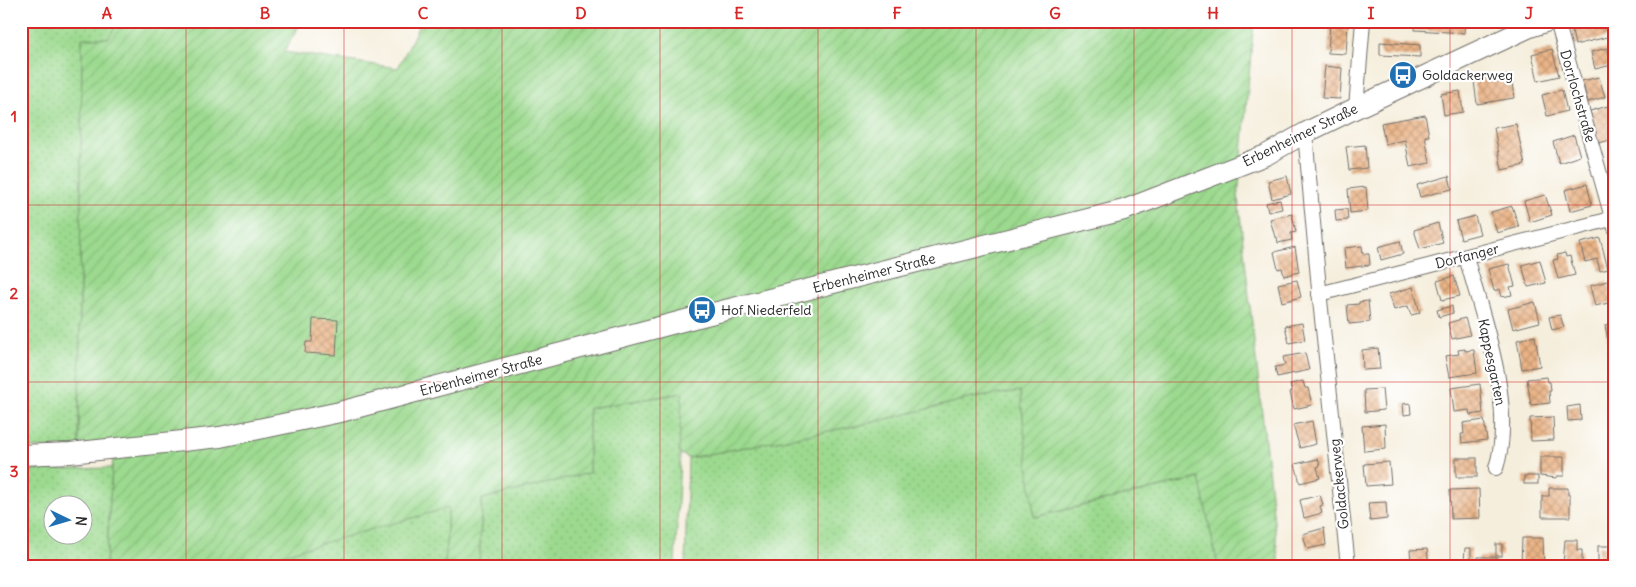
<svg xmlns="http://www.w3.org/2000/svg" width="1636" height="587" font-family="Delius,sans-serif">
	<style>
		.grass { fill: url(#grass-dots); stroke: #64825d; fill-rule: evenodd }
		.garden { fill: url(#garden-furrows); stroke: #64825d }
		.building { fill: url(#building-cross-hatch) }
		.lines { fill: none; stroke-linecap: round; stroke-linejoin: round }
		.street-casing { stroke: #726f69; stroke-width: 16 }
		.secondary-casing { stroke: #726f69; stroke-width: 22 }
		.street { stroke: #fff; stroke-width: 14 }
		.secondary { stroke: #fff; stroke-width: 20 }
		.grid { fill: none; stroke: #d62828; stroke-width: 1; stroke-opacity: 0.55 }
		.labels { text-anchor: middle; stroke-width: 4.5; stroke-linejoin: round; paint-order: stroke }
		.poi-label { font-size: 14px; fill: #2b2b2b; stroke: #fff; text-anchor: start }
		.street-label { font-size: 14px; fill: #2b2b2b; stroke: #fff }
		.neatline { fill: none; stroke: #d62828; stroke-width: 2 }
		.grid-label { font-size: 16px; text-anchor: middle; font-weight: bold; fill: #d62828 }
	</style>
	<defs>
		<pattern id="grass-dots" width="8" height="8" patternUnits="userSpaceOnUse" patternTransform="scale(1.25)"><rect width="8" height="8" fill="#9cda8f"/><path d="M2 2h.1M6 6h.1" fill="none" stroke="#87bb7c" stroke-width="1.8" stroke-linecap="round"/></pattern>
		<pattern id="garden-furrows" width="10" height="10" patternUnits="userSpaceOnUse" patternTransform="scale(1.25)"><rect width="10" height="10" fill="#9cda8f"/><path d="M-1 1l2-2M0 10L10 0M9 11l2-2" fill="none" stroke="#87bb7c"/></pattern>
		<pattern id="building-cross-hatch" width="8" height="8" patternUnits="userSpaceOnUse" patternTransform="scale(1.25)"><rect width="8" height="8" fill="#ebb486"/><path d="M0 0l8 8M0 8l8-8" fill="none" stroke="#bf936e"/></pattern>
	</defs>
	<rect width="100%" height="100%" fill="#fff"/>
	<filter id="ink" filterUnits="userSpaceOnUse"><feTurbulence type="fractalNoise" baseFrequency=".02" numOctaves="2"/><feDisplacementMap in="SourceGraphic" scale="10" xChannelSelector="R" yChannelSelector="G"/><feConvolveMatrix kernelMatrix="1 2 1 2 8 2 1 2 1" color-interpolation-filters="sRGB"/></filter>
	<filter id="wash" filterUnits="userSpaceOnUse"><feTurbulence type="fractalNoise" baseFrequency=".0096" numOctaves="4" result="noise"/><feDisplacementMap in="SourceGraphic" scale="20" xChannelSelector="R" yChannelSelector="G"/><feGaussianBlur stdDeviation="1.12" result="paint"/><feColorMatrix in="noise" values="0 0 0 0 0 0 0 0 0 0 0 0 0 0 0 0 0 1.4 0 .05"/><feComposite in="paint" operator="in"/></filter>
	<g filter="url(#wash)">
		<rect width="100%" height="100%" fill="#f5eedc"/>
		<g class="grass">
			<polygon points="21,21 119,21 108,38 82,39 79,447 21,448"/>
			<polygon points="1020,391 1035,517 1200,478 1218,566 685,566 688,458 870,423 972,398"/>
			<polygon points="683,393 675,566 479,566 482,499 589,473 589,408"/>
			<path d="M112,468L106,566H21V470ZM52,504H82V534H52Z"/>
			<polygon points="448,508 445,566 241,566 433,511"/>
		</g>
		<polygon class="garden" points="119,21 302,21 284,52 398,68 421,21 1254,21 1238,197 1279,566 1218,566 1199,478 1034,517 1020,391 972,398 870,423 688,458 679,453 682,393 589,408 589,473 482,499 479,566 445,566 448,508 241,566 106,566 112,468 115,441 79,447 82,38 108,38"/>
		<g id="blocks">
			<g class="building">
				<polygon points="1416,21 1465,21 1464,33 1415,30"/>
				<polygon points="1594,21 1615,21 1615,35 1575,45 1571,27"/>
				<polygon points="1330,22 1348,23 1346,54 1328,53"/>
				<polygon points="1380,42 1420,45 1420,57 1380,55"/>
				<polygon points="1608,48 1612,65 1595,69 1591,52"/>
				<polygon points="1552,49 1559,76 1538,81 1532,54"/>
				<polygon points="1325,66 1342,68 1340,99 1322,98"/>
				<polygon points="1511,75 1514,98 1477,104 1474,81"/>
				<polygon points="1599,77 1605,97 1588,102 1582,81"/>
				<polygon points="1562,90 1567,111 1547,116 1542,95"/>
				<polygon points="1460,91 1463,112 1444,115 1441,94"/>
				<polygon points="1608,106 1615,132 1615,139 1598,143 1590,111"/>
				<polygon points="1425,115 1429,136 1425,136 1430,163 1410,167 1405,140 1385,144 1381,123"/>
				<polygon points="1516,124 1525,165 1502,170 1494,128"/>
				<polygon points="1574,135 1580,156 1559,163 1553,142"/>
				<polygon points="1365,145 1367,168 1349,170 1346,147"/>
				<polygon points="1287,176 1291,194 1272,199 1268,181"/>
				<polygon points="1449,176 1452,189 1420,197 1417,185"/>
				<polygon points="1587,184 1592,205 1570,211 1565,190"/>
				<polygon points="1366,187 1368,211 1350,213 1348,189"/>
				<polygon points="1545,195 1552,215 1530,222 1524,201"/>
				<polygon points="1280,200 1282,209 1268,212 1266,203"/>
				<polygon points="1512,206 1519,227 1497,233 1491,212"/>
				<polygon points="1347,209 1348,220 1336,221 1335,210"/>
				<polygon points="1292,214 1296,232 1291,233 1292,240 1278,243 1277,237 1275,237 1270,219"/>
				<polygon points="1475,216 1480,234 1461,239 1456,221"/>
				<polygon points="1438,223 1443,243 1420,249 1414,230"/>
				<polygon points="1600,238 1608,269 1600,271 1597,259 1585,262 1580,243"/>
				<polygon points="1400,241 1403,254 1381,260 1378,247"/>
				<polygon points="1362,246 1363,254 1369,254 1370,265 1346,268 1344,248"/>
				<polygon points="1295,247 1299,272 1284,276 1282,268 1278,269 1274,252"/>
				<polygon points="1565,253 1566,257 1570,256 1575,275 1558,279 1553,260 1558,259 1557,255"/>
				<polygon points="1540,260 1546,283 1528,287 1522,265"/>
				<polygon points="1509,264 1515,286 1510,287 1512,295 1502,297 1500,289 1494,291 1488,269"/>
				<polygon points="1454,276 1460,296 1442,300 1437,281"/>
				<polygon points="1297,280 1301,297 1282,302 1278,284"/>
				<polygon points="1607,281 1613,302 1595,306 1590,286"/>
				<polygon points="1413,287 1420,313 1411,315 1408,306 1394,310 1389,294"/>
				<polygon points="1368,301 1370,322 1349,324 1347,305 1359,304 1359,302"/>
				<polygon points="1535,302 1540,322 1513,329 1508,309"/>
				<polygon points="1452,306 1453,313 1439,317 1437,310"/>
				<polygon points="1560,315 1564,327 1552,330 1549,317"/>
				<polygon points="1615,316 1615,339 1608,341 1605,325 1612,323 1611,317"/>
				<polygon points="1465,318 1470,335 1452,339 1448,323"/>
				<polygon points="313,319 338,320 336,355 305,353 306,342 312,342"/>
				<polygon points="1302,323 1305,340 1289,343 1285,326"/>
				<polygon points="1535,336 1540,366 1522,369 1517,340"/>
				<polygon points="1378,348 1380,369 1363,370 1362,350"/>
				<polygon points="1465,349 1465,351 1474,350 1477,373 1449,377 1445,356 1459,354 1458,350"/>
				<polygon points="1305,353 1309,370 1277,377 1275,367 1285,365 1283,357"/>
				<polygon points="1547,377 1548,382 1550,382 1551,391 1549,391 1550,403 1531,405 1527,379"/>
				<polygon points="1303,381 1305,388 1308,388 1312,405 1294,409 1290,392 1292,391 1290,384"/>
				<polygon points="1480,384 1483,413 1470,415 1469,410 1454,412 1451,388"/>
				<polygon points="1382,389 1384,410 1365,412 1364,390"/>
				<polygon points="1410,403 1411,414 1404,415 1403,404"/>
				<polygon points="1580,405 1581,420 1568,421 1567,407"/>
				<polygon points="1553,417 1554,440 1531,441 1530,418"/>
				<polygon points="1484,420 1487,440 1462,443 1461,434 1464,434 1463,423"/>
				<polygon points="1312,421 1316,444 1300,448 1293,425"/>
				<polygon points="1385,424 1386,449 1364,451 1362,426"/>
				<polygon points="1540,457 1564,457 1564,476 1557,476 1557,478 1540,476"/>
				<rect x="1456" y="458" width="21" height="19"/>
				<polygon points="1318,459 1320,466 1317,467 1320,478 1300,483 1295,464"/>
				<polygon points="1389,462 1391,484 1366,486 1364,464"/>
				<rect x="1524" y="476" width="14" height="8"/>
				<polygon points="1549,488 1568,488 1568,495 1570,495 1570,517 1542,517 1542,496 1549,496"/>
				<polygon points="1479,489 1480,518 1451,519 1450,490"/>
				<polygon points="1320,495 1323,505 1320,506 1322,513 1304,518 1300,500"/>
				<polygon points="1386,502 1387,519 1370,521 1368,503"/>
				<polygon points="1324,528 1326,545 1307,549 1303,534"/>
				<polygon points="1522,538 1543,538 1544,566 1521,566"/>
				<polygon points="1565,540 1577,540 1577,550 1582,550 1582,565 1563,565"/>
				<rect x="1496" y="544" width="6" height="12"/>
				<rect x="1598" y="546" width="17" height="20"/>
				<polygon points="1465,548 1471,548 1471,562 1464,562"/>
				<polygon points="1427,549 1429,566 1404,566 1403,561 1411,561 1410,550"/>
				<polygon points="1478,557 1496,557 1496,566 1479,566"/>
				<polygon points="1444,561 1463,561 1463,566 1445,566"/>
			</g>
		</g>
	</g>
	<g filter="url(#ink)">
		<use href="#blocks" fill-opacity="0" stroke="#726f69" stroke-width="1"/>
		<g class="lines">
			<defs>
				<g id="street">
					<polyline points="1557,21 1615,228"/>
					<polyline points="1356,108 1363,21"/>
					<polyline points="1305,133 1320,300 1348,566"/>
					<path d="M1466,257C1483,319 1516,405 1496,468"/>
					<polyline points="1319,294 1615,218"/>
				</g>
				<polyline id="secondary" points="21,455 70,453 220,437 340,412 686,320 1124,210 1266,155 1305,133 1356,108 1530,27 1548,21"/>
			</defs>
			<use href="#street" class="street-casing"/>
			<use href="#secondary" class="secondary-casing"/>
			<use href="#street" class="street"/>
			<use href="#secondary" class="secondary"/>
		</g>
	</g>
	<path class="grid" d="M186,21V566M344,21V566M502,21V566M660,21V566M818,21V566M976,21V566M1134,21V566M1292,21V566M1450,21V566M21,205H1615M21,382H1615"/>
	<defs>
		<symbol id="bus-disc" viewBox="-11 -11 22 22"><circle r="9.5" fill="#1f6fb2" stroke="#fff"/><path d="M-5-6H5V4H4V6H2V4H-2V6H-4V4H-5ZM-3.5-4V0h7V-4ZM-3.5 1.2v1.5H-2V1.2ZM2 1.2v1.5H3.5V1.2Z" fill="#fff"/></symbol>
	</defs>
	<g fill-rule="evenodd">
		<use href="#bus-disc" x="1387" y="59" width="32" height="32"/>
		<use href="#bus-disc" x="686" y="294" width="32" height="32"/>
	</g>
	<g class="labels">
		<g class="poi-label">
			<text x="1422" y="80">Goldackerweg</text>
			<text x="721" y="315">Hof Niederfeld</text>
		</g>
		<g class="street-label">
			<text transform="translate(1578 96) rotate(74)" y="5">Dorrlochstraße</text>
			<text transform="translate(1300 135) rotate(-26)" y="5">Erbenheimer Straße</text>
			<text transform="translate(1467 256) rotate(-14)" y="5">Dorfanger</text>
			<text transform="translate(874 273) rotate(-14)" y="5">Erbenheimer Straße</text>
			<text transform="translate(1492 362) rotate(78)" y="5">Kappesgarten</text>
			<text transform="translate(481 375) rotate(-15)" y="5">Erbenheimer Straße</text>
			<text transform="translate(1339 484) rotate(-96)" y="5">Goldackerweg</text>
		</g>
	</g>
	<rect width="1636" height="587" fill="none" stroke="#fff" stroke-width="55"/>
	<g transform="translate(68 520) rotate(95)"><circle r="24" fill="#ffffff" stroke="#aaaaaa"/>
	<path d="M0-4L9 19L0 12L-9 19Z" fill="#1f6fb2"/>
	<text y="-8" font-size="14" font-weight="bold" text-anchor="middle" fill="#2b2b2b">N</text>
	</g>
	<rect x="28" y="28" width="1580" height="532" class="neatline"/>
	<g class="grid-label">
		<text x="107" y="19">A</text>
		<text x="265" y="19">B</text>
		<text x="423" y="19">C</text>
		<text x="581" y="19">D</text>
		<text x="739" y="19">E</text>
		<text x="897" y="19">F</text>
		<text x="1055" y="19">G</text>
		<text x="1213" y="19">H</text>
		<text x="1371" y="19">I</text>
		<text x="1529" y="19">J</text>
		<text x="14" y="122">1</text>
		<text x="14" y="299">2</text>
		<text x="14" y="477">3</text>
	</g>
</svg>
